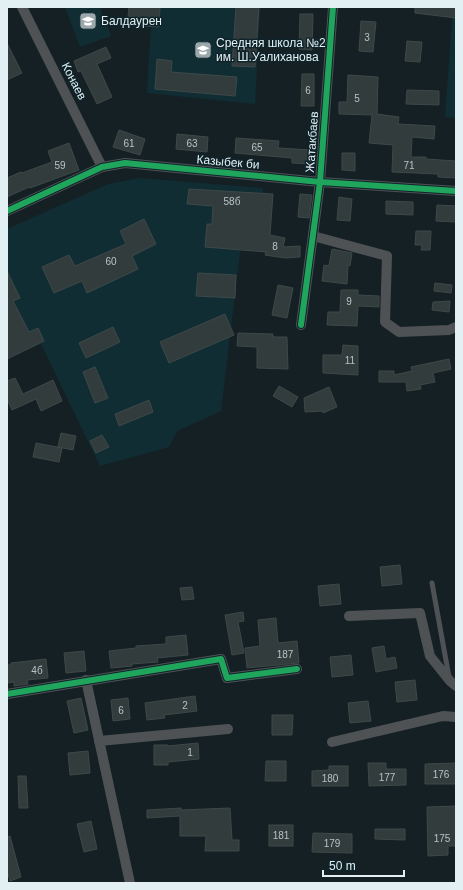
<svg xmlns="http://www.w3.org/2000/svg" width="463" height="890" font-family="Arial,sans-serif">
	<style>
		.built { fill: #112d34 }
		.building { fill: #323c3d; stroke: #3d4849 }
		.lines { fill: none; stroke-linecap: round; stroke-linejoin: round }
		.service { stroke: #4e5254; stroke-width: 5 }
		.minor { stroke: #4e5254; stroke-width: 10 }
		.cycleway-casing { stroke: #0f242a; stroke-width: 8 }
		.cycleway { stroke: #20a55d; stroke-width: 6 }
		.labels { text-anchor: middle; stroke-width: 3; stroke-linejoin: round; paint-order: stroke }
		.number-label { font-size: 10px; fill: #b6c2c6 }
		.poi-label { font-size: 12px; fill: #e2eff3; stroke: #0f242a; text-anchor: start }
		.street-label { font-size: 12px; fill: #e2eff3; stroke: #0f242a }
	</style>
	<rect width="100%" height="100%" fill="#152024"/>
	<g class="built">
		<polygon points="65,7 100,7 111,36 80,47"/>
		<polygon points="152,7 260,7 255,104 147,93"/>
		<polygon points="453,7 456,7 456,118 445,117"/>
		<polygon points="139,178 263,188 260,231 243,228 221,411 177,431 169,447 100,466 41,344 13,356 7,344 7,229 108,184"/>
	</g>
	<g class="building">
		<polygon points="129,7 160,7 159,27 143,26 143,17 128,17"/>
		<polygon points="236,7 259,7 255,67 232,66"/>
		<polygon points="415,7 456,7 456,18 415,13"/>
		<polygon points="300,14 313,14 312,50 299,49"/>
		<polygon points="361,21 376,22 373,52 359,51"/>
		<polygon points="407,41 422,42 420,62 405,61"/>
		<polygon points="7,43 22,73 7,80"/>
		<polygon points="106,47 111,58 97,64 112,97 97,104 81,71 78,72 74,61"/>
		<polygon points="157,59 172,61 171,72 237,77 235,96 155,89"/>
		<polygon points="302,74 314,74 314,106 301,106"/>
		<polygon points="348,75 378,77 377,114 399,117 398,124 435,126 434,139 412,137 411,157 426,157 426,159 456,161 456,178 438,177 438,174 392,172 393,145 369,143 372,115 339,114 339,102 347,102"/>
		<polygon points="407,90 439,91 439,105 406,104"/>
		<polygon points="119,130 145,139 140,155 113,147"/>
		<polygon points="177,134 208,137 207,152 176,149"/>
		<polygon points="236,138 279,141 278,148 312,150 311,164 292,163 292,158 235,153"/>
		<polygon points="69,143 79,170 30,188 29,187 7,197 7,178 21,172 22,173 52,162 48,151"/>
		<polygon points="342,153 355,153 355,171 342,170"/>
		<polygon points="189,189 273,194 270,235 285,238 283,247 300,246 300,257 285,258 265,255 266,252 205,247 207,224 212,224 213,206 187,204"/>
		<polygon points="300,194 312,195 309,218 298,217"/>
		<polygon points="339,197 352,199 350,221 337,220"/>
		<polygon points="386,201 413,202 413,215 386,214"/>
		<polygon points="437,205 456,206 456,222 436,221"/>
		<polygon points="144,219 156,244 132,256 138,269 87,293 82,281 54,293 42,267 69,255 75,266 126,244 120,231"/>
		<polygon points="416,231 431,231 430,250 421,250 422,245 415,245"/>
		<polygon points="332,249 352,253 350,266 348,265 347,284 322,281 324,265 329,266"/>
		<polygon points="7,271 20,298 13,301 29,332 38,328 44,341 7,359"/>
		<polygon points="198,273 236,275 235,298 196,296"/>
		<polygon points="435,283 452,285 451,293 434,291"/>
		<polygon points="278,285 293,288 287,318 272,315"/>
		<polygon points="341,290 358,290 358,295 379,296 379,307 358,306 357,326 327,325 328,312 340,312"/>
		<polygon points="450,301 449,312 432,310 433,302"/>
		<polygon points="225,314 234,335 169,363 160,342"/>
		<polygon points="113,327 120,342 86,358 79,343"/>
		<polygon points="238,333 273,334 273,337 287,337 288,369 257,368 257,347 237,346"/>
		<polygon points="343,345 358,346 358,375 323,373 323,355 342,355"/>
		<polygon points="449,359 451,369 433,373 435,382 420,385 421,389 407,391 406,382 379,382 379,371 394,371 394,375 412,371 411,367"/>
		<polygon points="95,367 108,398 95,403 83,372"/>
		<polygon points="15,378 23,394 53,380 62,401 41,411 36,399 12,410 7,399 7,381"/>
		<polygon points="279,386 298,397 292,407 273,396"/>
		<polygon points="329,387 337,407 323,413 323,411 305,412 304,398"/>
		<polygon points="149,400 153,412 119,426 115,414"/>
		<polygon points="61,433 76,436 73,450 58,447"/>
		<polygon points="102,435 109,447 96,453 90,441"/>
		<polygon points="36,443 62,448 59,462 33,457"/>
		<polygon points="400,565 402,584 382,586 380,567"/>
		<polygon points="339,584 341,604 320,606 318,586"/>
		<polygon points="192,587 194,599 182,600 180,588"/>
		<polygon points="243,612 244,621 238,622 244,653 232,655 225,615"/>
		<polygon points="276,618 278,643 297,641 299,663 247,668 245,648 260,646 258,620"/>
		<polygon points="186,635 188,655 157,658 158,662 132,664 132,666 111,668 109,651 136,648 136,646 166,644 166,637"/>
		<polygon points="384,646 386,659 395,657 397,668 376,672 372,648"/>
		<polygon points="84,651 86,671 66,673 64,653"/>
		<polygon points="351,655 353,675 332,677 330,657"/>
		<polygon points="46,659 48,678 27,680 28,684 14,686 14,682 7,683 7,665 11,665 11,663"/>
		<polygon points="415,680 417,700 397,702 395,682"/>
		<polygon points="195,696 197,711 164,715 165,718 147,720 145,703"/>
		<polygon points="81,698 88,730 74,733 67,701"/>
		<polygon points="128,698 130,719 113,721 111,700"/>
		<polygon points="368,701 371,721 350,723 348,703"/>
		<polygon points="272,715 293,715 292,735 272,735"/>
		<polygon points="198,743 199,759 168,762 168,765 154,765 154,745 168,745 168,746"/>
		<polygon points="88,751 90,773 70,775 68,753"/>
		<polygon points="266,761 286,761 286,781 265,781"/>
		<polygon points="368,763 386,763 386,769 406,769 406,785 369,786"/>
		<polygon points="456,763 456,784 425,784 425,764"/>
		<polygon points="329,766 348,766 348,786 312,786 312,771 329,770"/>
		<polygon points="18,776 26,776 28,808 19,808"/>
		<polygon points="456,806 456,846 448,846 448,855 428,856 427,807"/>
		<polygon points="181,808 181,810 230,808 232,840 239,840 239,851 205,851 206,836 180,836 180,816 147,818 147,810"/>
		<polygon points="91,821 97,849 84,852 77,824"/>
		<rect x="269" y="825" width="24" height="21"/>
		<polygon points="375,829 405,829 405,840 375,839"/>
		<polygon points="313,833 352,834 352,853 312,852"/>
		<polygon points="10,836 21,877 10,881 7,870 7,837"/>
	</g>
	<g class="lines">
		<polyline class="service" points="432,583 449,677"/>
		<g class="minor">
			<polyline points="22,7 102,167"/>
			<polyline points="7,211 102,167 125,163 320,182 456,191"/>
			<polyline points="313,236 387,256 385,322 399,332 449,330 456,327"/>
			<polyline points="301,325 320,182 333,7"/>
			<polyline points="349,616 420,613 430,656 450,681 456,686"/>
			<polyline points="86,680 130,883"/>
			<polyline points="7,694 221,659 227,678 297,669"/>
			<polyline points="99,741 228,729"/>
			<polyline points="332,742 443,716 456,717"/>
		</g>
		<defs>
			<g id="cycleway">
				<polyline points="7,211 102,167 125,163 320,182 456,191"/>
				<polyline points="301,325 320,182 333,7"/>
				<polyline points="7,694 221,659 227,678 297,669"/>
			</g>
		</defs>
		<use href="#cycleway" class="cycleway-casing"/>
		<use href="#cycleway" class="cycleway"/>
	</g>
	<defs>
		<symbol id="school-square" viewBox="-11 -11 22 22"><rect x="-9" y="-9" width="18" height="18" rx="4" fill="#9aa7ab" stroke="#0f242a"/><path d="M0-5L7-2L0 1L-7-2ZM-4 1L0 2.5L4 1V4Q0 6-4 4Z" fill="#fff"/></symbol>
	</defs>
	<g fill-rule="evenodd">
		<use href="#school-square" x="78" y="11" width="20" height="20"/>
		<use href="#school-square" x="193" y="40" width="20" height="20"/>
	</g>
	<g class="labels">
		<g class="number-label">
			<text x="367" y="41">3</text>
			<text x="308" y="94">6</text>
			<text x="357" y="102">5</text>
			<text x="129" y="147">61</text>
			<text x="192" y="147">63</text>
			<text x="257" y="151">65</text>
			<text x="60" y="169">59</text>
			<text x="409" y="169">71</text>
			<text x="232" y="205">58б</text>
			<text x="275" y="250">8</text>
			<text x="111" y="265">60</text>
			<text x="349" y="305">9</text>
			<text x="350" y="364">11</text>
			<text x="285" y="658">187</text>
			<text x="37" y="674">4б</text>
			<text x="185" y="709">2</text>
			<text x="121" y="714">6</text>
			<text x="190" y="756">1</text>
			<text x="441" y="778">176</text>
			<text x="387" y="781">177</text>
			<text x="330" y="782">180</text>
			<text x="281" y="839">181</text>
			<text x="442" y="842">175</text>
			<text x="332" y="847">179</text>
		</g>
		<g class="poi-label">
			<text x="101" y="25">Балдаурен</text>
			<text x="216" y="47">Средняя школа №2<tspan x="216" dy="14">им. Ш.Уалиханова</tspan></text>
		</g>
		<g class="street-label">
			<text transform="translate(74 81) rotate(63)" y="4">Конаев</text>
			<text transform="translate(312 142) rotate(-86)" y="4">Жатакбаев</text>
			<text transform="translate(228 162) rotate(5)" y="4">Казыбек би</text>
		</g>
	</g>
	<rect width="463" height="890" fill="none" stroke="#e2eff3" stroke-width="16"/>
	<path d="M323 870v6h81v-6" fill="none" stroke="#e2eff3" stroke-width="2"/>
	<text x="329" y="870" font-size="12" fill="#e2eff3" stroke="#0f242a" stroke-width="3" paint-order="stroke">50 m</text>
</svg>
